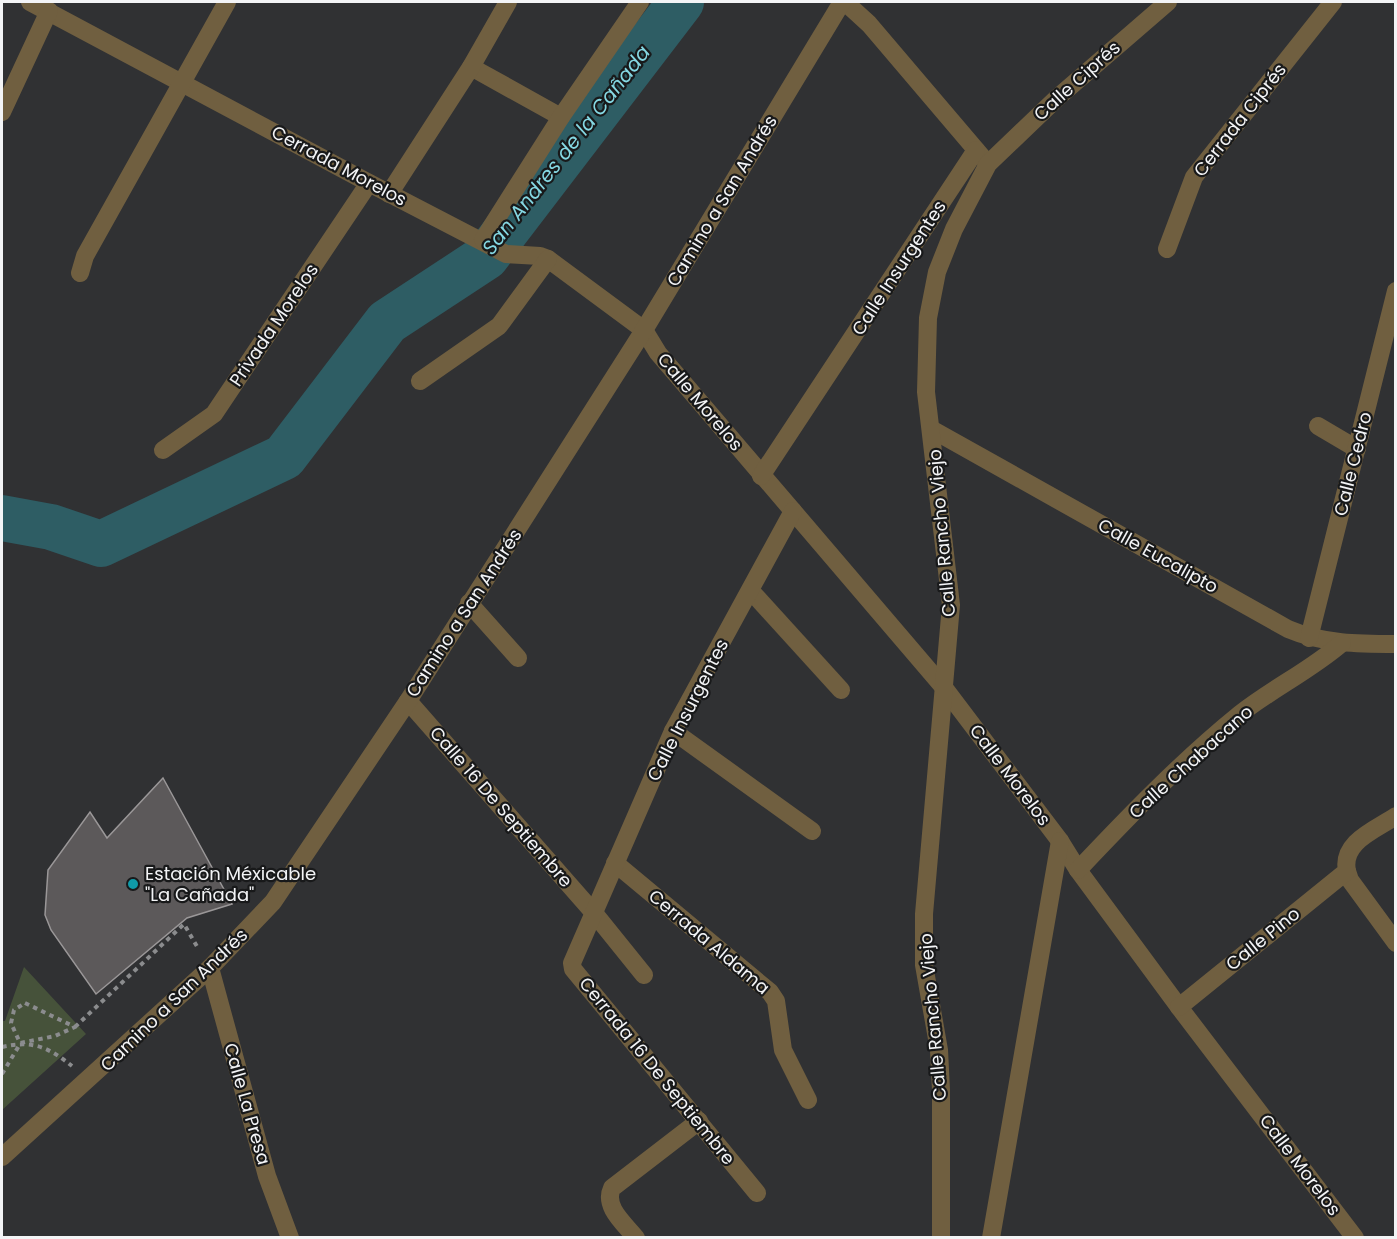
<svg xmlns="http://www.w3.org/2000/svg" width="1397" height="1239" font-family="Poppins,sans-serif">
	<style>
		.green { fill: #46523a }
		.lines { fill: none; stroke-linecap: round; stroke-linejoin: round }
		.river { stroke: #2e5d64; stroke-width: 46 }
		.building { fill: #5c595a; stroke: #9a9798; stroke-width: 1.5 }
		.path { stroke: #8b8c8e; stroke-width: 4; stroke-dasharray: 4.5 4.5; stroke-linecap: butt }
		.minor { stroke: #705f40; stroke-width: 18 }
		.culture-dot { fill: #0f9aa8; stroke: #18191a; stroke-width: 2 }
		.labels { text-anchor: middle; stroke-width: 4.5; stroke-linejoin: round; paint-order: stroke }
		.street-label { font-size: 18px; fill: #f3f4f6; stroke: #18191a }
		.poi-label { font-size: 18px; fill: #f3f4f6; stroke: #18191a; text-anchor: start }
		.water-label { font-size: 20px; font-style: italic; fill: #85d8e3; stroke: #18191a }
	</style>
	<rect width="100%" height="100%" fill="#303133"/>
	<polygon class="green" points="24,967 86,1034 2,1110 2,1021 5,1021"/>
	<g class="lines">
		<polyline class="river" points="2,518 51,527 101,544 284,457 387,322 486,257 681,2"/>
	</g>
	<polygon class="building" points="163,778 232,904 187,918 96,994 51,930 45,915 48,870 90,812 107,838"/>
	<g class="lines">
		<g class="path">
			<polygon points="25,1003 75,1027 55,1036 20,1043 11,1023 14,1010"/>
			<polyline points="75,1027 184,924 199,950"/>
			<path d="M2,1047C33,1040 48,1047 72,1066"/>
			<polyline points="2,1074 20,1044"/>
		</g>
		<g class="minor">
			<polyline points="30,2 369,183 506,254 540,256 548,259 644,330 658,353 945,689 1060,841 1078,870 1179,1007 1355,1238"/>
			<polyline points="845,2 869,24 983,158"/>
			<polyline points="471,67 561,117"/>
			<polyline points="2,112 49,11"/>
			<polyline points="389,194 471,67 508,2"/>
			<polyline points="483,240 561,117 640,2"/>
			<polyline points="1167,249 1194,177 1333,2"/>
			<polyline points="80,273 85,256 227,2"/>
			<polyline points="420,381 499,326 548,259"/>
			<polyline points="1318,426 1357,449"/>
			<path d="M933,430L1288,629C1323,644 1359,644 1396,644"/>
			<polyline points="163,450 214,414 369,183"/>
			<polyline points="761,476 976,150"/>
			<polyline points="751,591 841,690"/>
			<polyline points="469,603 518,658"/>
			<polyline points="1309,638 1396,291"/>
			<polyline points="408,701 594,913 644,975"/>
			<polyline points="673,731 812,831"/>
			<polyline points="615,863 770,992 776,1001 783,1050 808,1100"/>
			<path d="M1078,870C1129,816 1182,761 1240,714C1273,688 1311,670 1342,643"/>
			<polyline points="1347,871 1350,880 1396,943"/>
			<polyline points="210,968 267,1176 290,1238"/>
			<path d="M1179,1007L1347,871C1341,842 1375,830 1396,816"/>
			<polyline points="2,1157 210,968 273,902 408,701 644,330 842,2"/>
			<polyline points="757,1193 573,969 572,963 673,731 793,511"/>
			<path d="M636,1238C625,1224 603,1207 612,1188L699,1121"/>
			<polyline points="941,1238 941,1090 939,1050 924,965 924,914 951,605 926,392 928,318 937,272 954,229 988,164 1057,98 1168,2"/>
			<polyline points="991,1238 1060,841"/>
		</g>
	</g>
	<circle class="culture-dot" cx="133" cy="884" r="6"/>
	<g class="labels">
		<g class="street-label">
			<text transform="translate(1077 81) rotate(-42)" y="6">Calle Ciprés</text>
			<text transform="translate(1240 120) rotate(-52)" y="6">Cerrada Ciprés</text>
			<text transform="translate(339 166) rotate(28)" y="6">Cerrada Morelos</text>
			<text transform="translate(722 201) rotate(-59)" y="6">Camino a San Andrés</text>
			<text transform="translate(899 268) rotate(-57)" y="6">Calle Insurgentes</text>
			<text transform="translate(274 325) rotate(-56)" y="6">Privada Morelos</text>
			<text transform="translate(700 402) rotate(50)" y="6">Calle Morelos</text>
			<text transform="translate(1353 464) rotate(-76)" y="6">Calle Cedro</text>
			<text transform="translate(942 533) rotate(-95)" y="6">Calle Rancho Viejo</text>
			<text transform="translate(1158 556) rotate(29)" y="6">Calle Eucalipto</text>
			<text transform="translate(464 613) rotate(-57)" y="6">Camino a San Andrés</text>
			<text transform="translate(688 710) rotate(-63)" y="6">Calle Insurgentes</text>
			<text transform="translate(1191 762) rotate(-42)" y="6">Calle Chabacano</text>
			<text transform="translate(1010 775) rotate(53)" y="6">Calle Morelos</text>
			<text transform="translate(501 807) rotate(49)" y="6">Calle 16 De Septiembre</text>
			<text transform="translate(1263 939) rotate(-39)" y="6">Calle Pino</text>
			<text transform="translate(709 942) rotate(40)" y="6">Cerrada Aldama</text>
			<text transform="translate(174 1000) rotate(-44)" y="6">Camino a San Andrés</text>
			<text transform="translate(933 1017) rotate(-95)" y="6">Calle Rancho Viejo</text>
			<text transform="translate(657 1071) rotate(51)" y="6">Cerrada 16 De Septiembre</text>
			<text transform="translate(247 1104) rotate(74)" y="6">Calle La Presa</text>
			<text transform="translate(1300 1165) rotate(53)" y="6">Calle Morelos</text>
		</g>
		<g class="poi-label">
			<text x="145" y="880">Estación Méxicable<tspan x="145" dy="21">"La Cañada"</tspan></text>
		</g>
		<g class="water-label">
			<text transform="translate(566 150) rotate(-52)" y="7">San Andres de la Cañada</text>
		</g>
	</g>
	<rect width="1397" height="1239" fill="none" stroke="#f3f4f6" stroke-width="6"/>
</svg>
